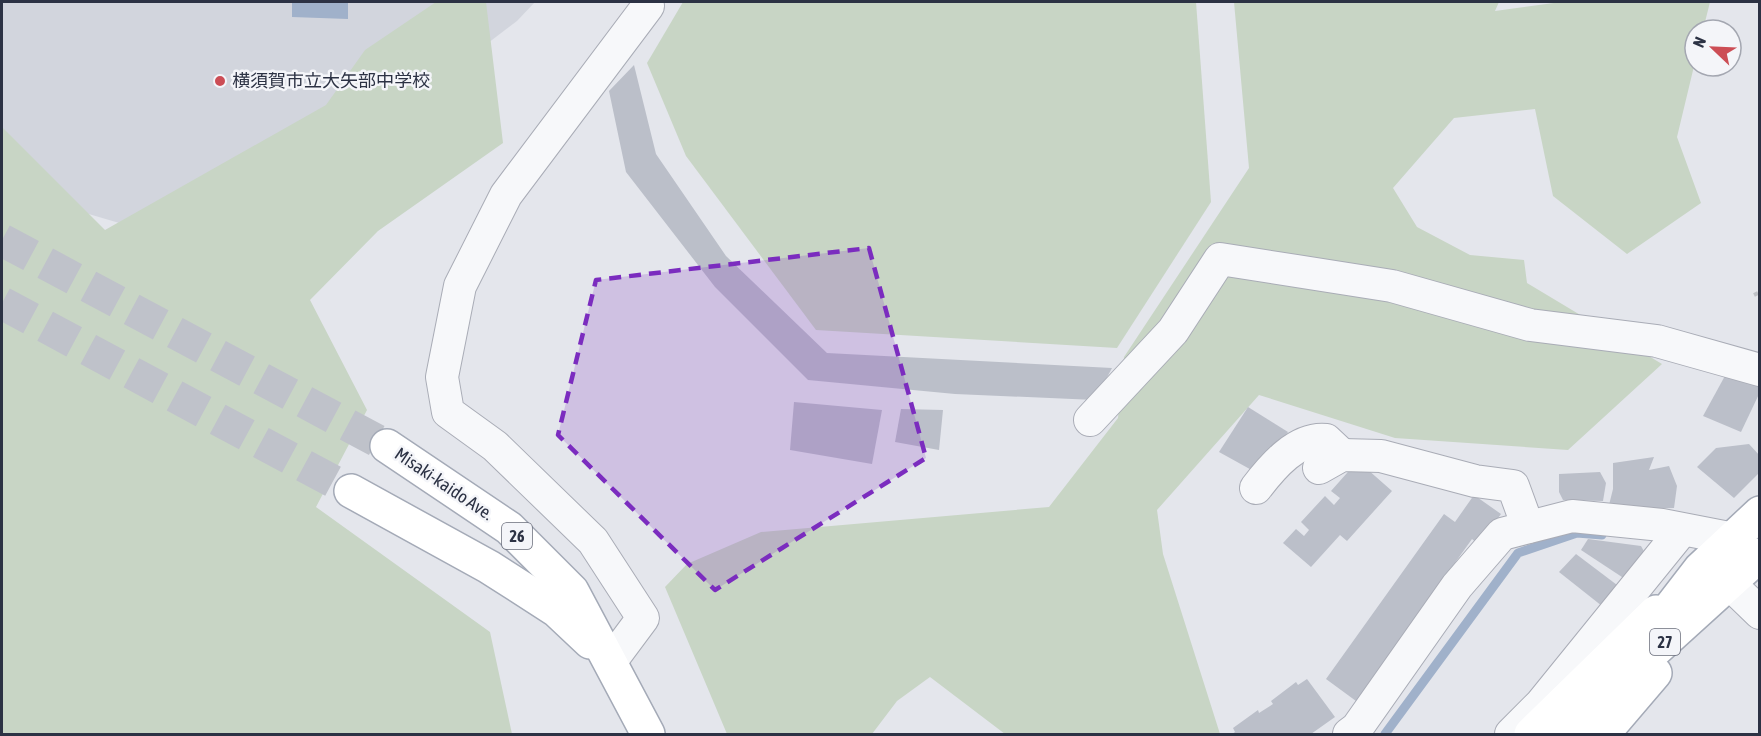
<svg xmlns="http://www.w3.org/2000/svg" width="1761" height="736" font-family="'Asap Condensed','Noto Sans JP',sans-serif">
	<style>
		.built { fill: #d2d5dd }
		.green { fill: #c8d5c5 }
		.water { fill: #a0b1ca }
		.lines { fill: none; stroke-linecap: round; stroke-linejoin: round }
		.stream { stroke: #a0b1ca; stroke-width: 9 }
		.building { fill: #bbbfc9 }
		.major-tunnel { stroke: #bfc2ca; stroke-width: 33; stroke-dasharray: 33 16; stroke-linecap: butt }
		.minor-casing { stroke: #a9acb6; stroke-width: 34 }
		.major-casing { stroke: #a4aab7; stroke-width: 36 }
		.path { stroke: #bec1c7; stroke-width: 4; stroke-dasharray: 4.5 4.5; stroke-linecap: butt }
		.minor { stroke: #f7f8fa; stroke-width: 32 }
		.major { stroke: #fff; stroke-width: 33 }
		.marked { fill: #7b2cbf; fill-opacity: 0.2; stroke: #7b2cbf; stroke-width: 4.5; stroke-dasharray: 12 8; stroke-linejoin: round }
		.poi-dot { fill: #cc4d55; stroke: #f4f5f9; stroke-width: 2 }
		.labels { text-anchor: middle; stroke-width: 5; stroke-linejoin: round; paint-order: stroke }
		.shield { fill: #f4f5f9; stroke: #686c7a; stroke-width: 1.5 }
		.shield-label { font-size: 16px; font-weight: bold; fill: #2c3244 }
		.poi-label { font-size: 18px; fill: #2c3244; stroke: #f4f5f9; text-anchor: start }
		.street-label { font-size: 18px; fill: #2c3244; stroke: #f4f5f9 }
	</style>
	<rect width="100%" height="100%" fill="#e4e6ec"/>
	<polygon class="built" points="2,2 535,2 517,21 359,141 133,227 58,205 2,160"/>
	<g class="green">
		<polygon points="436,2 486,2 503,143 378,231 310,300 367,410 316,507 490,632 512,734 2,734 2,127 105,230 326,105 365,50"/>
		<polygon points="683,2 1196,2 1211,202 1117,348 816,330 686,156 647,63"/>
		<polygon points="1234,2 1499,2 1495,11 1561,2 1710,2 1703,30 1695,30 1695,62 1677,137 1701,203 1627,254 1553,196 1535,109 1454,118 1393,188 1417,227 1470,255 1524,260 1527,283 1662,364 1568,450 1395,438 1259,395 1157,510 1163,554 1220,734 1005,734 930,677 897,701 872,734 727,734 665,587 687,564 761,532 1049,507 1118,418 1124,357 1249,168"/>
	</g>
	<polygon class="water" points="292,2 348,2 348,19 292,17"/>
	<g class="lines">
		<polyline class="stream" points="1385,734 1518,553 1577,533 1602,535"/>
	</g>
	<g class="building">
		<polygon points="634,65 656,154 726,256 827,353 1112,368 1095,400 955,394 808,380 715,287 626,172 609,91"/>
		<polygon points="1726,374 1760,386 1760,392 1741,432 1703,416"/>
		<polygon points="794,402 882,410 872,464 790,450"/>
		<polygon points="1248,407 1288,432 1257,473 1219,452"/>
		<polygon points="901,409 943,410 939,450 895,442"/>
		<polygon points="1749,444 1760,456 1760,472 1734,498 1697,467 1716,448"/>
		<polygon points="1654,457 1649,470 1669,466 1677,486 1674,508 1608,509 1613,489 1613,463"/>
		<polygon points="1355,464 1364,472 1367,469 1392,491 1347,541 1340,535 1311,567 1283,543 1296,529 1304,536 1309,530 1301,522 1325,496 1334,505 1340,498 1331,491"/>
		<polygon points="1600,472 1606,483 1603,501 1563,500 1559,492 1559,474"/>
		<polygon points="1474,495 1501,514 1479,545 1472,539 1356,701 1326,679 1444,514 1455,522"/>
		<polygon points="1588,539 1641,546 1646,555 1625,579 1581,550"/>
		<polygon points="1576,554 1621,588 1602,606 1559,572"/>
		<polygon points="1307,679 1335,717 1311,734 1232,734 1235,732 1233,728 1258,710 1259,713 1273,704 1271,701 1296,682 1298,685"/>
	</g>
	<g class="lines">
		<g class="major-tunnel">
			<polyline points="2,240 387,446"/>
			<polyline points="2,303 351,491"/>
		</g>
		<defs>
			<g id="minor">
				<polyline points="1090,420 1173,331 1220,259 1392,286 1530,325 1657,341 1760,370"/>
				<polyline points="1319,468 1342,455 1381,456 1475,481 1513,486 1528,527"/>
				<path d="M1256,488C1272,467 1297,437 1326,440L1342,455"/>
				<polyline points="1706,572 1730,584 1760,613"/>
				<polyline points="611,661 643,618 593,541 495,446 448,412 442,377 460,286 506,195 648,6"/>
				<polyline points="1349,734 1357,728 1457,586 1502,534 1572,516 1662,525 1734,539"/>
				<polyline points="1511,734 1541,704 1682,530"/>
			</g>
			<g id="major">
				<polyline points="387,446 509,528 572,591 648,734"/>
				<polyline points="351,491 489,567 556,610 590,642"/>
				<polyline points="1646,639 1700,569 1760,513"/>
				<polyline points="1531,734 1656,612"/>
				<polyline points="1567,734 1600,700 1760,555"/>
				<polyline points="1603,734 1655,673"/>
			</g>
		</defs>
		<use href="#minor" class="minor-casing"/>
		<use href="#major" class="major-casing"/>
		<polyline class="path" points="1754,295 1760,292"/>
		<use href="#minor" class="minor"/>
		<use href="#major" class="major"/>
	</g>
	<path class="marked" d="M869,248L926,458L715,590L558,435L596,280Z"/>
	<circle class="poi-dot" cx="220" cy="81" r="6"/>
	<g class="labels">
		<g class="shield">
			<rect x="502" y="523" width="30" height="26" rx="4.5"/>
			<rect x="1650" y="629" width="30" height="26" rx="4.5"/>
		</g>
		<g class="shield-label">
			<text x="517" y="542">26</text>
			<text x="1665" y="648">27</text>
		</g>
		<g class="poi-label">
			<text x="232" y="87">横須賀市立大矢部中学校</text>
		</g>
		<g class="street-label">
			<text transform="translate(444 484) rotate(34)" y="6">Misaki-kaido Ave.</text>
		</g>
	</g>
	<rect width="1761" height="736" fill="none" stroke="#2c3244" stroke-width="6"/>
	<g transform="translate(1713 48) rotate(293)"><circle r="28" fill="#f4f5f9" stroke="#a4a7b1" stroke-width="1.5"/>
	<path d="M0-4.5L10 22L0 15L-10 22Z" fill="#cc4d55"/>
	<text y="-9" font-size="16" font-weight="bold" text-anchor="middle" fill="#2c3244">N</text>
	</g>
</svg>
